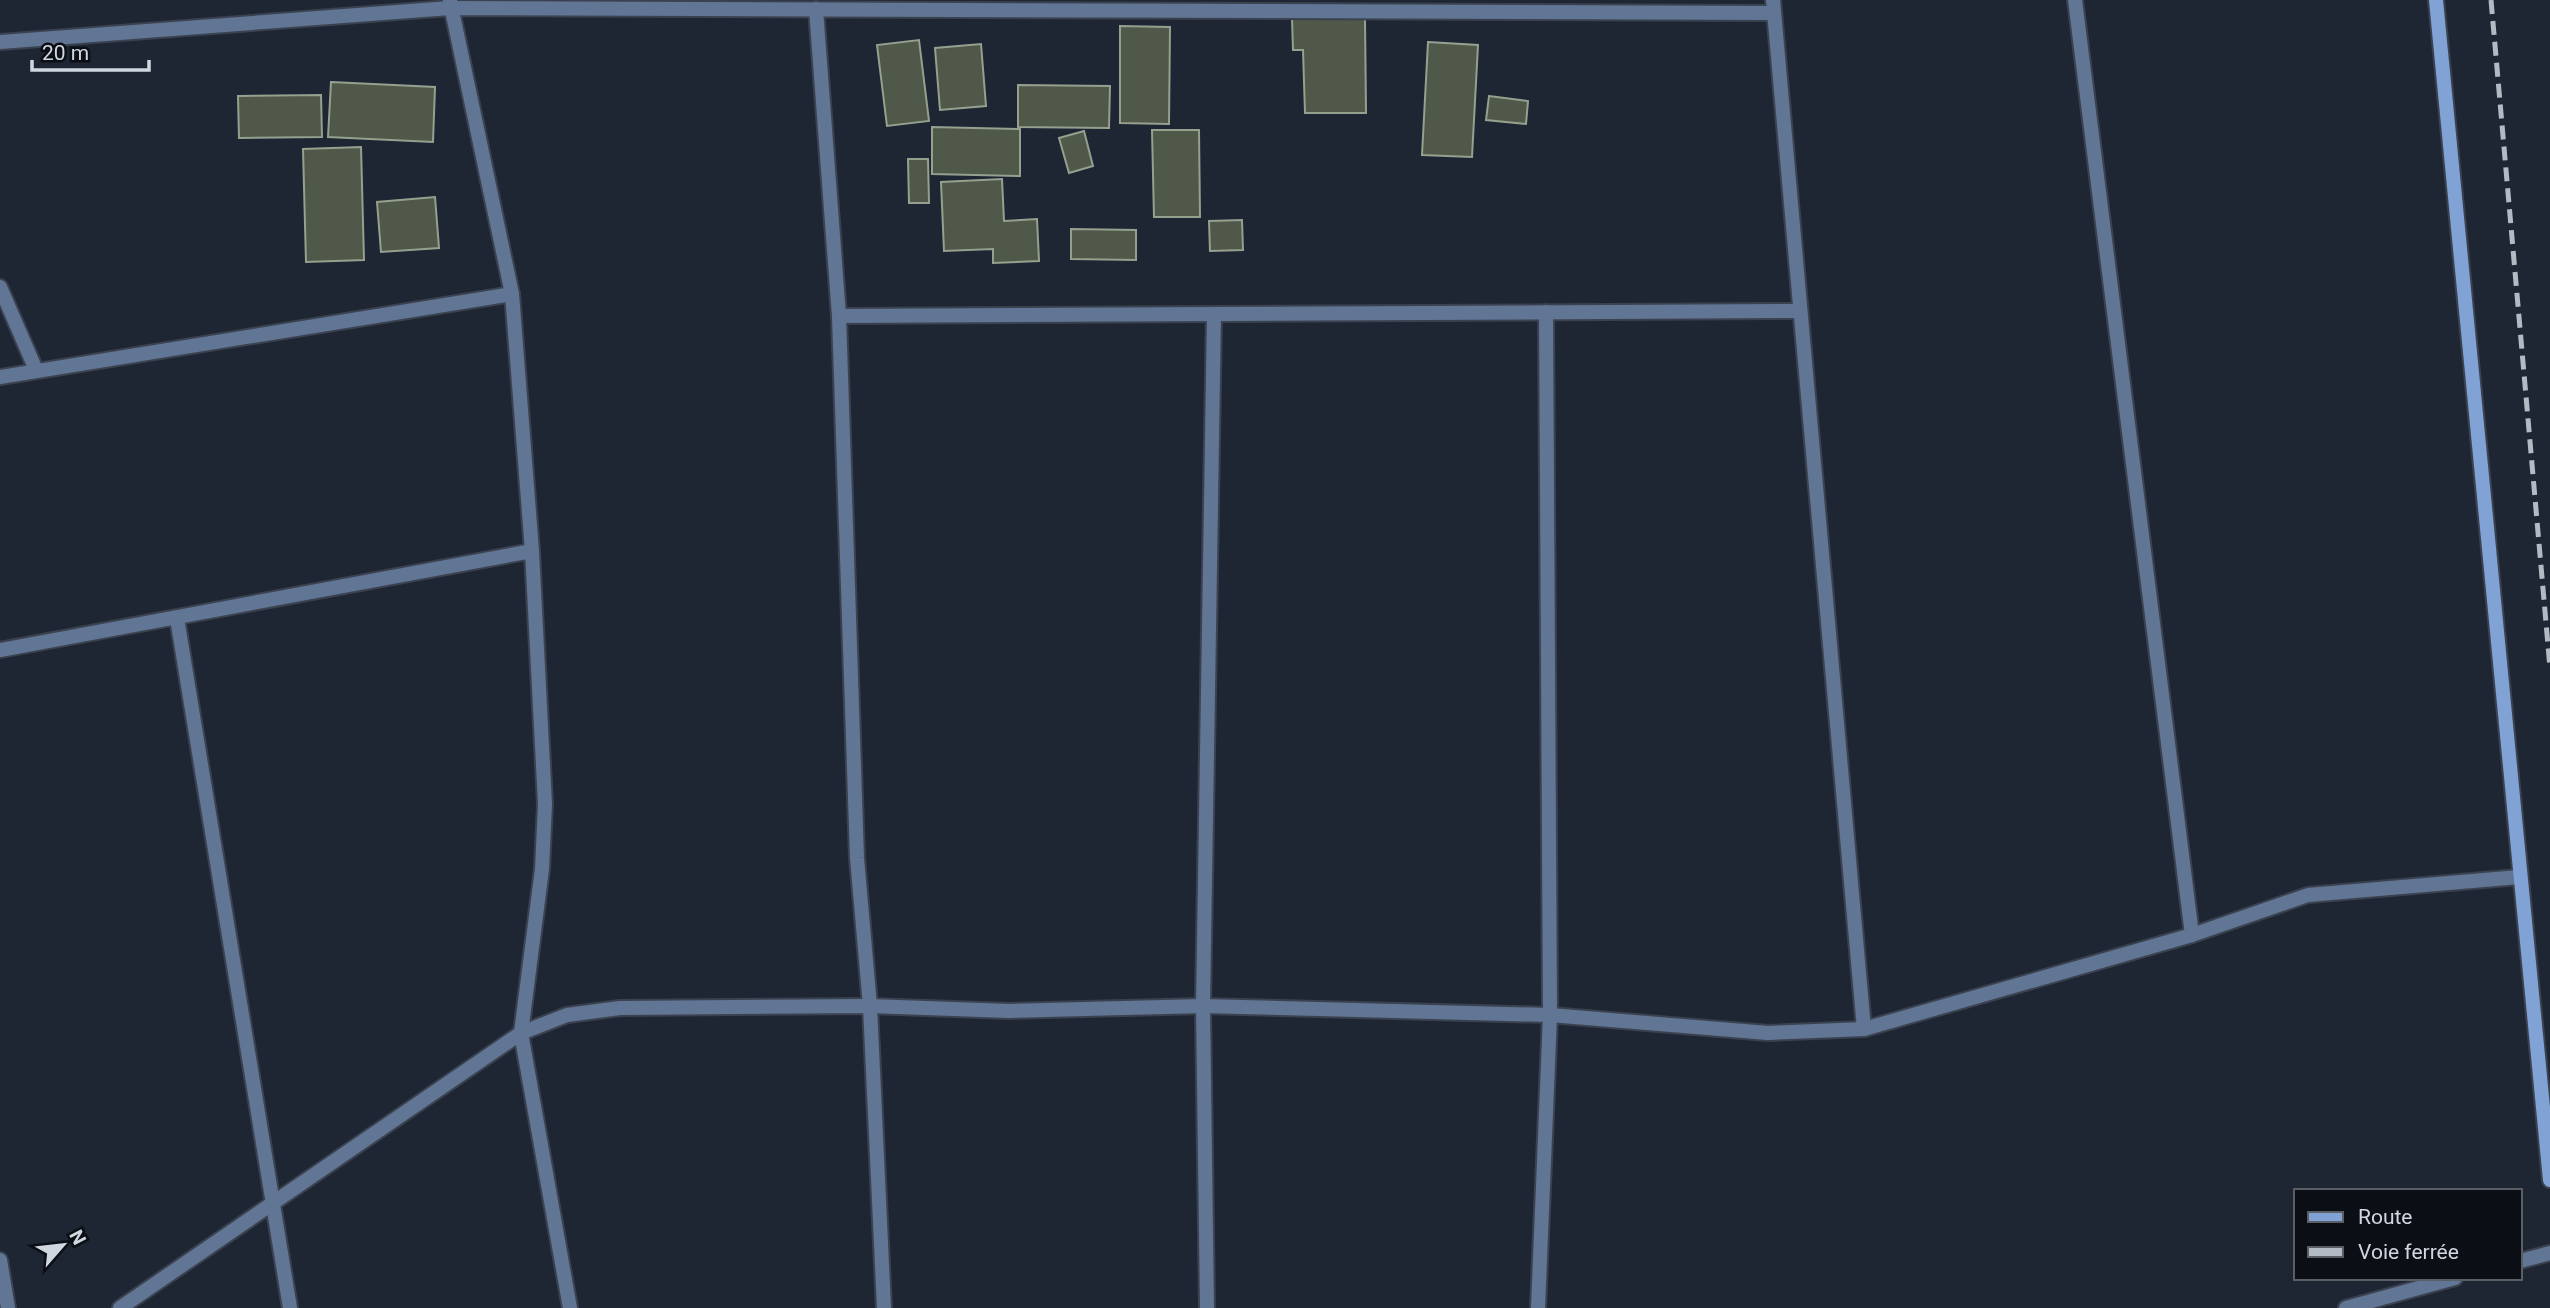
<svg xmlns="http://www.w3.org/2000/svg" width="2550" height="1308" font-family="Roboto,sans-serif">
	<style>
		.building { fill: #4f5849; stroke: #96a08f; stroke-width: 2 }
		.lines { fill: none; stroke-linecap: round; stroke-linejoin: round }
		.minor-casing { stroke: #3b424f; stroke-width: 18 }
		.secondary-casing { stroke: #3b424f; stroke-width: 18 }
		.minor { stroke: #617595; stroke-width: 14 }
		.secondary { stroke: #81a2d5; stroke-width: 14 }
		.rail { stroke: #b4bac4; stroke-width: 5; stroke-dasharray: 14 7; stroke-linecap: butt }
	</style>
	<rect width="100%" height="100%" fill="#1e2633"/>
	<g class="building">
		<polygon points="1292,18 1365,19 1366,113 1305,113 1303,50 1293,50"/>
		<polygon points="1120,26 1170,27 1169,124 1120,123"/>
		<polygon points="919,40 929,121 887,126 877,45"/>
		<polygon points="1428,42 1478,45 1472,157 1422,155"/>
		<polygon points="981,44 986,106 940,110 935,48"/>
		<polygon points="331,82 435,87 433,142 328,137"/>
		<polygon points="1018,85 1110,86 1109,128 1018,127"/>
		<polygon points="321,95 322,137 239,138 238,96"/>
		<polygon points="1489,96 1528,101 1526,124 1486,120"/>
		<polygon points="932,127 1020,129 1020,176 932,174"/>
		<polygon points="1152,130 1199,130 1200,217 1154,217"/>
		<polygon points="1084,131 1093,166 1069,173 1059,138"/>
		<polygon points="361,147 364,260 306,262 303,149"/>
		<polygon points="908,159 928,159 929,203 909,203"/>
		<polygon points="1002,179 1004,221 1037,219 1039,261 993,263 993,249 944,251 941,182"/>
		<polygon points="435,197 439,248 381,252 377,202"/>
		<polygon points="1242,220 1243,250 1210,251 1209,221"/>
		<polygon points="1071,229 1136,230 1136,260 1071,259"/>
	</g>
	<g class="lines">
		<defs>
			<g id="minor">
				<polyline points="1773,0 1864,1029"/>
				<polyline points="2075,0 2192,935"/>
				<polyline points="450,1 512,294 532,551 545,804 542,869 521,1033 570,1308"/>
				<polyline points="816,9 839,316 857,858 870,1006 884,1308"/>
				<polyline points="0,42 450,8 1774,13"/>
				<polyline points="0,287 36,370"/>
				<polyline points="839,316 1800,311"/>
				<polyline points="0,377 512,294"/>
				<polyline points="177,618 290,1308"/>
				<polyline points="0,650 532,551"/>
				<polyline points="0,1260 8,1308"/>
				<polyline points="2520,1261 2550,1253"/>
				<polyline points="120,1308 521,1033 567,1015 620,1008 870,1006 1009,1011 1203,1006 1550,1015 1768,1033 1864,1029 2192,935 2308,895 2519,877"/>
				<polyline points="1207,1308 1203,1006 1214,314"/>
				<polyline points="1538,1308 1550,1015 1546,312"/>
				<polyline points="2346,1308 2455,1278"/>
			</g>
			<polyline id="secondary" points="2436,0 2550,1180"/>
		</defs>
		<use href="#minor" class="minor-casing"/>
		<use href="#secondary" class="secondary-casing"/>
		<use href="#minor" class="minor"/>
		<use href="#secondary" class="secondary"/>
		<polyline class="rail" points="2491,0 2550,668"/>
	</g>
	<rect x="2294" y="1189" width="228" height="91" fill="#0b0f15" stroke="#5a5f66" stroke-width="2"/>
	<rect x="2308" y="1212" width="35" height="10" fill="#81a2d5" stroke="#5a5f66" stroke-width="2"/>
	<text x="2358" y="1224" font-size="21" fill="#d1d7e0">Route</text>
	<rect x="2308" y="1247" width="35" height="10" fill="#b4bac4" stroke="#5a5f66" stroke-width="2"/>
	<text x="2358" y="1259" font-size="21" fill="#d1d7e0">Voie ferrée</text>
	<g transform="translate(63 1245) rotate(62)" stroke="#0b0f15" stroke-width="5" paint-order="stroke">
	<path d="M0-5L12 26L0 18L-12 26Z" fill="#d1d7e0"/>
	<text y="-10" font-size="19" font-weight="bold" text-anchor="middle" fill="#d1d7e0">N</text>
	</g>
	<path d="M32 60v10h117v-10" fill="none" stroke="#d1d7e0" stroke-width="3.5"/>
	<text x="42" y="60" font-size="21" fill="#d1d7e0" stroke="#0b0f15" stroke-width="5" paint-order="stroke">20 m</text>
</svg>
